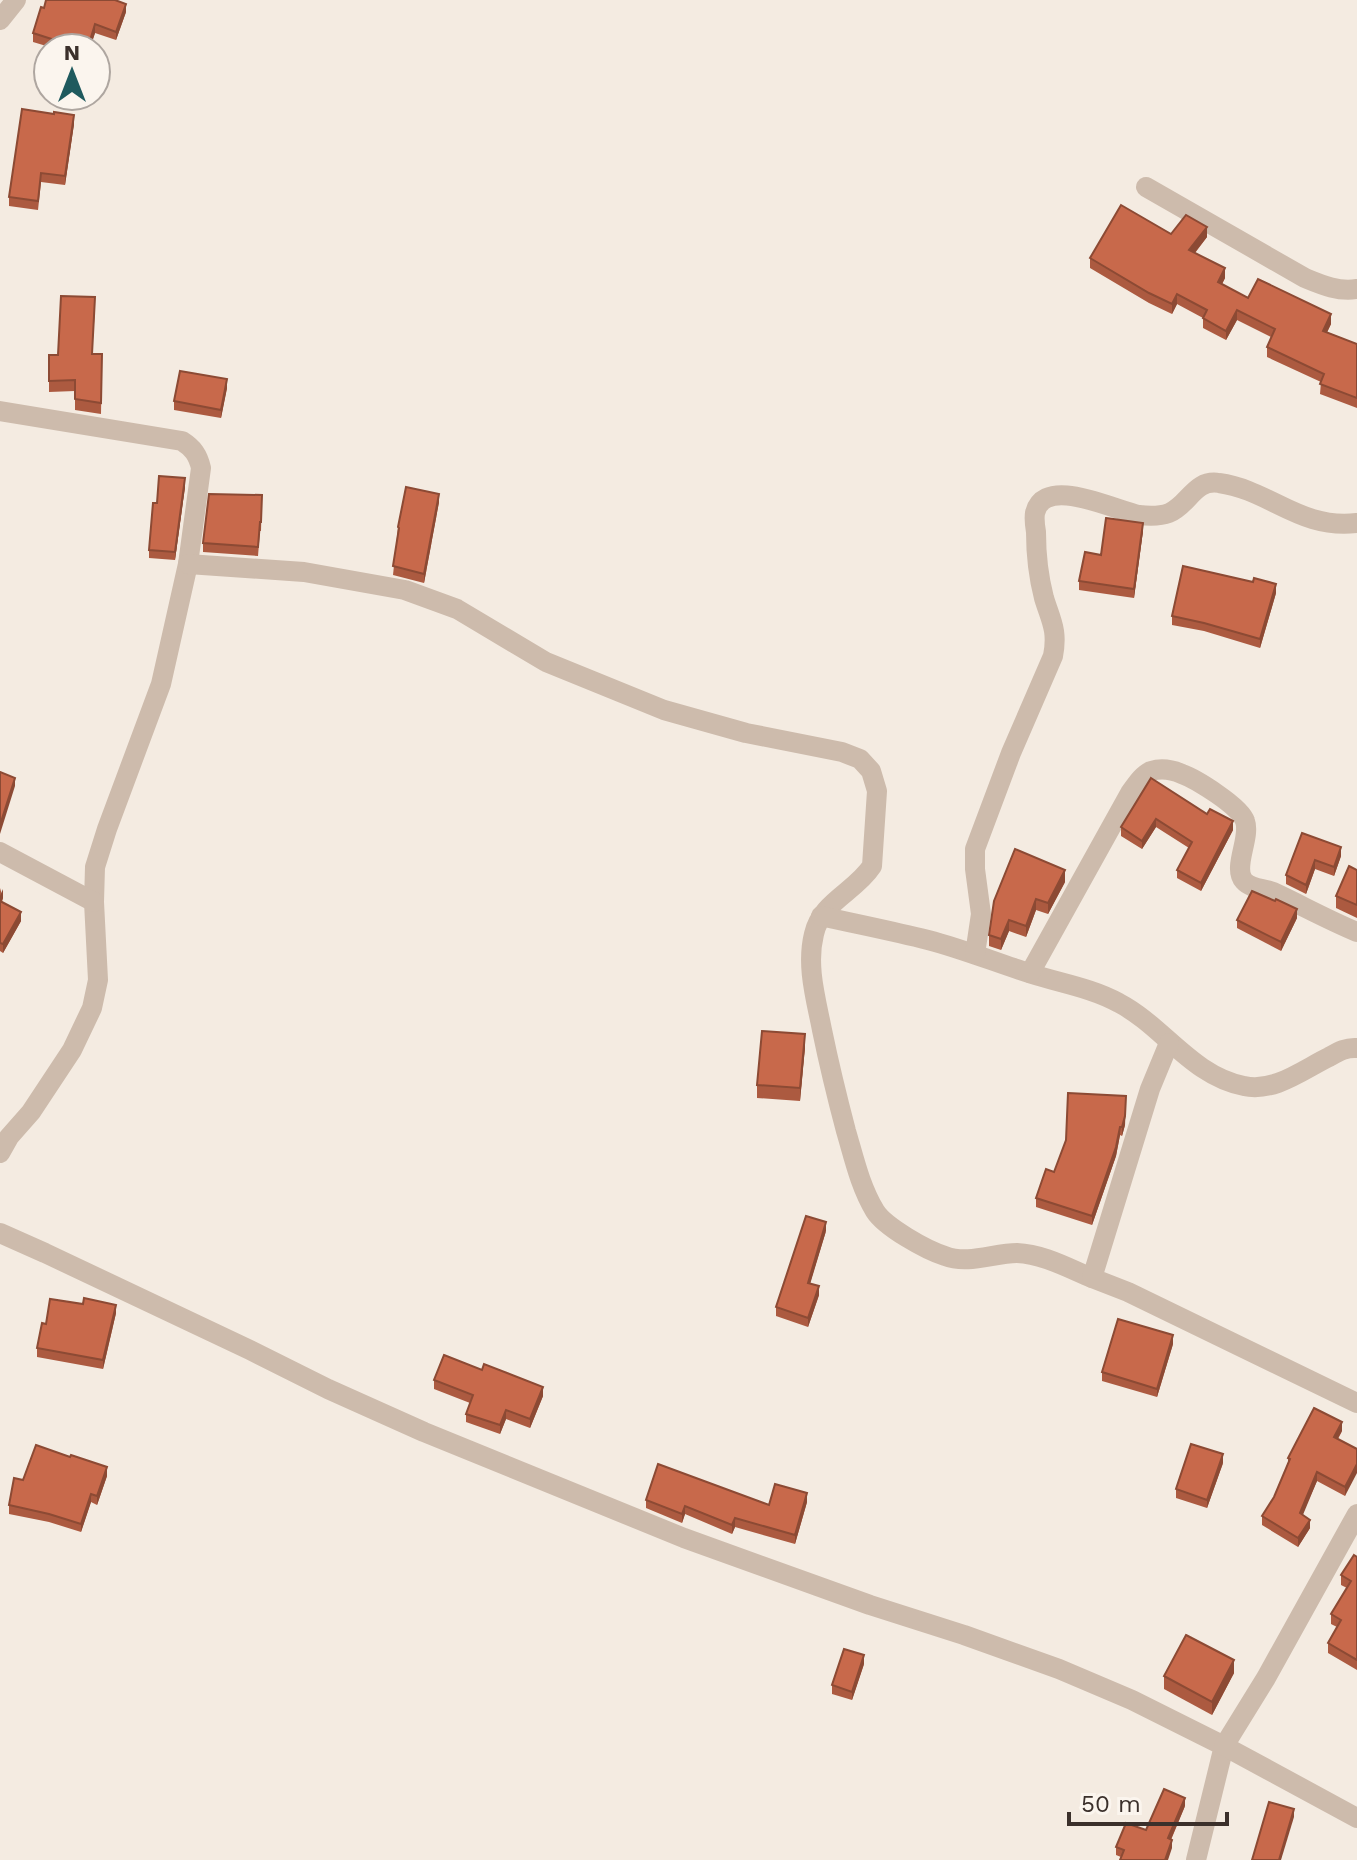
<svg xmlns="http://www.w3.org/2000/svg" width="1357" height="1860" font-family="'Work Sans',sans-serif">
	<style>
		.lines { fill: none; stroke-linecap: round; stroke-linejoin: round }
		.minor { stroke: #cdbbac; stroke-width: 20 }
		.wall { fill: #ac5a40 }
		.shaded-wall { fill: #8c4a34 }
		.building { fill: #c8694b; stroke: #8c4a34; stroke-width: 2 }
	</style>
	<rect width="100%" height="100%" fill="#f4ebe1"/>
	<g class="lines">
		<g class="minor">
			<polyline points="0,20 16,0"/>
			<path d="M1146,187L1305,278C1322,285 1338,292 1357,289"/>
			<path d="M0,411L182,441C193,448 198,455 201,468L188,564L161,684L107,829L95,867L94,902L98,980L92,1008L72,1050L31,1112L9,1137L0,1153"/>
			<path d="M188,564L304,572L405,590L457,609L546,662L664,710L746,733L842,752L860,759L871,771L877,791L872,866C855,892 821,902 814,934C806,966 816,999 822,1030C829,1064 837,1097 846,1131C854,1158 860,1186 875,1211C885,1227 926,1250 945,1256C968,1265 994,1253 1017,1253C1043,1254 1068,1268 1092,1278"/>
			<polyline points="0,852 94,902"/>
			<path d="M821,916C856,924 892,931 928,940C963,949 997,963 1032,974C1060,983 1092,988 1119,1003C1163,1026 1192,1076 1244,1086C1274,1093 1304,1069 1329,1057C1338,1052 1346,1047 1357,1048"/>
			<path d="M975,954L981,914L975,869V849L1011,753L1053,656C1058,630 1051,621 1044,598C1038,575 1036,555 1036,532C1035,526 1034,519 1035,513C1044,474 1116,511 1139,515C1148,516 1161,516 1169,513C1189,505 1194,479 1219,483C1270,490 1300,530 1357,523"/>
			<path d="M1030,973L1130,793C1136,785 1142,775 1151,771C1161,768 1173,770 1182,774C1196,779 1241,807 1245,821C1251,838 1232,868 1244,881C1251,889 1264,888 1273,892C1301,905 1328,920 1357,932"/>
			<polyline points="1169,1043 1150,1089 1092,1278 1128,1292 1357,1403"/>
			<polyline points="0,1233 45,1253 250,1350 328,1389 424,1432 684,1538 870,1605 964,1635 1059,1669 1132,1700 1224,1746 1196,1860"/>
			<polyline points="1357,1514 1266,1678 1224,1746 1357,1818"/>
		</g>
	</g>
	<g class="wall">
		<polygon points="126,12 116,40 95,33 90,48 75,48 66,45 65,48 53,48 33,42 33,33"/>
		<polygon points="74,124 65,185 41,182 38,210 9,206 9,197"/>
		<polygon points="1171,234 1207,237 1195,253 1225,278 1222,284 1248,298 1331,324 1327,332 1357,344 1357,408 1320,394 1321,382 1267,357 1267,347 1271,337 1237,320 1226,340 1203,328 1203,318 1177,304 1172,314 1149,303 1090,268 1090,258"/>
		<polygon points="95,309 92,354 102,354 101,414 75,410 75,391 49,392 49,355 58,355"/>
		<polygon points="227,388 221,418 174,410 174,401"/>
		<polygon points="185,487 175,560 149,558 149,550 157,503"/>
		<polygon points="262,495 261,531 260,531 258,556 203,552 203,543"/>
		<polygon points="439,502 424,583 393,575 398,527"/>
		<polygon points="1143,531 1134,598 1079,590 1079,581 1101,555"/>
		<polygon points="1276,593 1260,648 1204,631 1172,625 1172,616"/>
		<polygon points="1151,778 1207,814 1233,830 1201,891 1177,878 1177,870 1189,848 1156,827 1142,849 1121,836 1121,827"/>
		<polygon points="1341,847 1341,856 1334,876 1315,869 1306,894 1286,884 1286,875"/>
		<polygon points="1357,870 1357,918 1336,908 1336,896"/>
		<polygon points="1065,882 1048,914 1036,910 1026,937 1009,931 1001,950 989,946 989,935 994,901"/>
		<polygon points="0,888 3,898 2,902 21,921 3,953 0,951"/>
		<polygon points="1297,918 1281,951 1237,928 1237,920"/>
		<polygon points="805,1047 800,1101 757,1098 757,1085"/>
		<polygon points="1125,1125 1122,1136 1120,1135 1116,1156 1092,1225 1036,1207 1036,1198 1054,1172 1066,1140"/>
		<polygon points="826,1231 810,1283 819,1295 808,1327 776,1316 776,1307"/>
		<polygon points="116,1313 103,1369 37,1357 37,1348 46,1324"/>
		<polygon points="1173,1344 1157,1397 1102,1381 1102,1372"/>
		<polygon points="434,1380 543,1396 530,1428 506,1419 500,1434 466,1422 466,1414 470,1403 434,1389"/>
		<polygon points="1342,1431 1338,1439 1357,1449 1345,1496 1317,1481 1302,1515 1310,1528 1298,1547 1262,1525 1262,1516 1274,1497 1288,1464 1288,1458"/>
		<polygon points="1223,1463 1207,1508 1176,1498 1176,1489"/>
		<polygon points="107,1476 97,1505 91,1502 81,1532 49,1522 9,1514 9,1505 23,1480"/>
		<polygon points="646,1500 769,1505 807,1502 795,1544 735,1527 732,1534 685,1514 682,1523 646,1508"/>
		<polygon points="1357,1557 1357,1670 1328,1653 1328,1643 1337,1627 1331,1624 1331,1614 1347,1588 1341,1585 1341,1575"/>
		<polygon points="864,1664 852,1700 832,1694 832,1685"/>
		<polygon points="1234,1673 1212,1715 1164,1689 1164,1676"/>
		<polygon points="1185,1806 1171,1840 1172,1848 1121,1857 1116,1855 1116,1847"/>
	</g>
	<g class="shaded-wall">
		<polygon points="126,4 126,12 116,40 116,32"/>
		<polygon points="95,24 95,33 90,48 89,48"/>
		<polygon points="74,115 74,124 65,185 65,176"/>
		<polygon points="1207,227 1207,237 1189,260 1189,250"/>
		<polygon points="1225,268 1225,278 1218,292 1218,282"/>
		<polygon points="1177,294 1177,304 1172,314 1172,304"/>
		<polygon points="1237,310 1237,320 1226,340 1226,331"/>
		<polygon points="1331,314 1331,324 1323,341 1323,331"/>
		<polygon points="227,379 227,388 221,418 221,410"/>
		<polygon points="185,478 185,487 175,560 175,552"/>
		<polygon points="439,494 439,502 424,583 424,574"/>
		<polygon points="1143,523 1143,531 1134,598 1134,589"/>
		<polygon points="1276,584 1276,593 1260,648 1260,639"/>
		<polygon points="15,778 15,786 0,834 0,825"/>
		<polygon points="1156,819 1156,827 1142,849 1142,841"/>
		<polygon points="1233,821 1233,830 1201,891 1201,883"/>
		<polygon points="1341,847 1341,856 1334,876 1334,867"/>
		<polygon points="1315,860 1315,869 1306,894 1306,885"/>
		<polygon points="1065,870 1065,882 1048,914 1048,903"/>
		<polygon points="3,889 3,898 0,905 0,896"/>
		<polygon points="1036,899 1036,910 1026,937 1026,926"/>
		<polygon points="1297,909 1297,918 1281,951 1281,942"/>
		<polygon points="21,912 21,921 3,953 3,944"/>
		<polygon points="1009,920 1009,931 1001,950 1001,939"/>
		<polygon points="805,1034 805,1047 800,1101 800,1088"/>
		<polygon points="1126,1104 1125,1125 1122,1136 1122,1127"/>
		<polygon points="1120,1127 1120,1135 1116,1156 1092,1225 1092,1216"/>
		<polygon points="826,1222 826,1231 808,1291 808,1283"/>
		<polygon points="819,1286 819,1295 808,1327 808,1318"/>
		<polygon points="116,1305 116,1313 103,1369 103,1360"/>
		<polygon points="1173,1335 1173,1344 1157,1397 1157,1389"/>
		<polygon points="543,1387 543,1396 530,1428 530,1419"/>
		<polygon points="506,1410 506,1419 500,1434 500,1425"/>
		<polygon points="1342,1422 1342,1431 1334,1445 1334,1437"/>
		<polygon points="1223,1454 1223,1463 1207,1508 1207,1500"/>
		<polygon points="1357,1464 1357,1473 1345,1496 1345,1487"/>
		<polygon points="107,1467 107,1476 97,1505 97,1496"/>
		<polygon points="1317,1472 1317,1481 1300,1522 1300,1513"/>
		<polygon points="807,1493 807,1502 795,1544 795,1535"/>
		<polygon points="91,1494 91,1502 81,1532 81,1524"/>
		<polygon points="685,1506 685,1514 682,1523 682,1514"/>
		<polygon points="735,1518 735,1527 732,1534 732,1525"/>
		<polygon points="1310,1520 1310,1528 1298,1547 1298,1538"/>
		<polygon points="864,1655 864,1664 852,1700 852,1692"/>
		<polygon points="1234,1660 1234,1673 1212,1715 1212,1702"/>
		<polygon points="1185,1798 1185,1806 1168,1846 1168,1838"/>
		<polygon points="1294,1809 1294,1817 1281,1860 1279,1860"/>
		<polygon points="1172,1840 1172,1848 1168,1860 1165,1860"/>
	</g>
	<g class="building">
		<polygon points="46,0 115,0 126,4 116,32 95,24 89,44 66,37 64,43 33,33 41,7 44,8"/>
		<polygon points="22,109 54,114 54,112 74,115 65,176 41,173 38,201 9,197"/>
		<polygon points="1121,205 1171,234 1186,215 1207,227 1189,250 1225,268 1218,282 1248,298 1258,279 1331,314 1323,331 1357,344 1357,398 1320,384 1324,374 1267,347 1275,329 1237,310 1226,331 1203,318 1207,310 1177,294 1172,304 1149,293 1090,258"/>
		<polygon points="61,296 95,297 92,354 102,354 101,403 75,399 75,380 49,381 49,355 58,355"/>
		<polygon points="180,371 227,379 221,410 174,401"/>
		<polygon points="159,476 185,478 175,552 149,550 153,503 157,503"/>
		<polygon points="406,487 439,494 424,574 393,566 399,528 398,527"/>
		<polygon points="209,494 262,495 261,522 260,522 258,547 203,543"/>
		<polygon points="1106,518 1143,523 1134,589 1079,581 1085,552 1101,555"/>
		<polygon points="1183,566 1253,582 1254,578 1276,584 1260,639 1204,623 1172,616"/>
		<polygon points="0,772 15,778 0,825"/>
		<polygon points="1151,778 1207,814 1210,809 1233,821 1201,883 1177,870 1192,842 1156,819 1142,841 1121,827"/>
		<polygon points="1302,833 1341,847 1334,867 1315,860 1306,885 1286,875"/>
		<polygon points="1015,849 1065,870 1048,903 1036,899 1026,926 1009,920 1001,939 989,935 994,901"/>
		<polygon points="1349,866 1357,870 1357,905 1336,896"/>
		<polygon points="1252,891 1275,901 1276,899 1297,909 1281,942 1237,920"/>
		<polygon points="0,901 21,912 3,944 0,943"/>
		<polygon points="762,1031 805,1034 800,1088 757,1085"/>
		<polygon points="1068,1093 1126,1096 1125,1116 1122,1127 1120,1127 1116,1147 1092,1216 1036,1198 1046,1169 1054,1172 1066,1140"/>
		<polygon points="806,1216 826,1222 808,1283 819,1286 808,1318 776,1307"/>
		<polygon points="84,1298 116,1305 103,1360 37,1348 42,1323 46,1324 50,1299 83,1304"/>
		<polygon points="1118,1319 1173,1335 1157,1389 1102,1372"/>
		<polygon points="444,1355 482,1370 484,1364 543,1387 530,1419 506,1410 500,1425 466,1414 473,1395 434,1380"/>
		<polygon points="1314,1408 1342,1422 1334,1437 1357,1449 1357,1464 1345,1487 1317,1472 1300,1513 1310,1520 1298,1538 1262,1516 1274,1497 1290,1459 1288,1458"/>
		<polygon points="1191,1444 1223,1454 1207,1500 1176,1489"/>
		<polygon points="36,1445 70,1457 71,1455 107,1467 97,1496 91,1494 81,1524 49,1514 9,1505 14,1478 23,1480"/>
		<polygon points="658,1464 769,1505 775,1484 807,1493 795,1535 735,1518 732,1525 685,1506 682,1514 646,1500"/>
		<polygon points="1354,1555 1357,1557 1357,1660 1328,1643 1341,1620 1331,1614 1351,1581 1341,1575"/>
		<polygon points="1186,1635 1234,1660 1212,1702 1164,1676"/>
		<polygon points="844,1649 864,1655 852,1692 832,1685"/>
		<polygon points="1164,1789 1185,1798 1168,1838 1172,1840 1165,1860 1120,1860 1124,1850 1116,1847 1126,1823 1146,1830"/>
		<polygon points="1269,1802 1294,1809 1279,1860 1252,1860"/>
	</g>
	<g transform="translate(72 72)"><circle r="38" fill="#fbf5ee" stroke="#aea6a0" stroke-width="2"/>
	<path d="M0-6L14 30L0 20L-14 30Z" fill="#1f5a5e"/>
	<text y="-12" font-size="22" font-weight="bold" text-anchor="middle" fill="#3b302b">N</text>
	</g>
	<path d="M1069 1812v12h158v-12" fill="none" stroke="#3b302b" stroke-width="4"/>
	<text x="1081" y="1812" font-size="24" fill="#3b302b" stroke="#fbf5ee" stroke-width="6" paint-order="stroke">50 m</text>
</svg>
